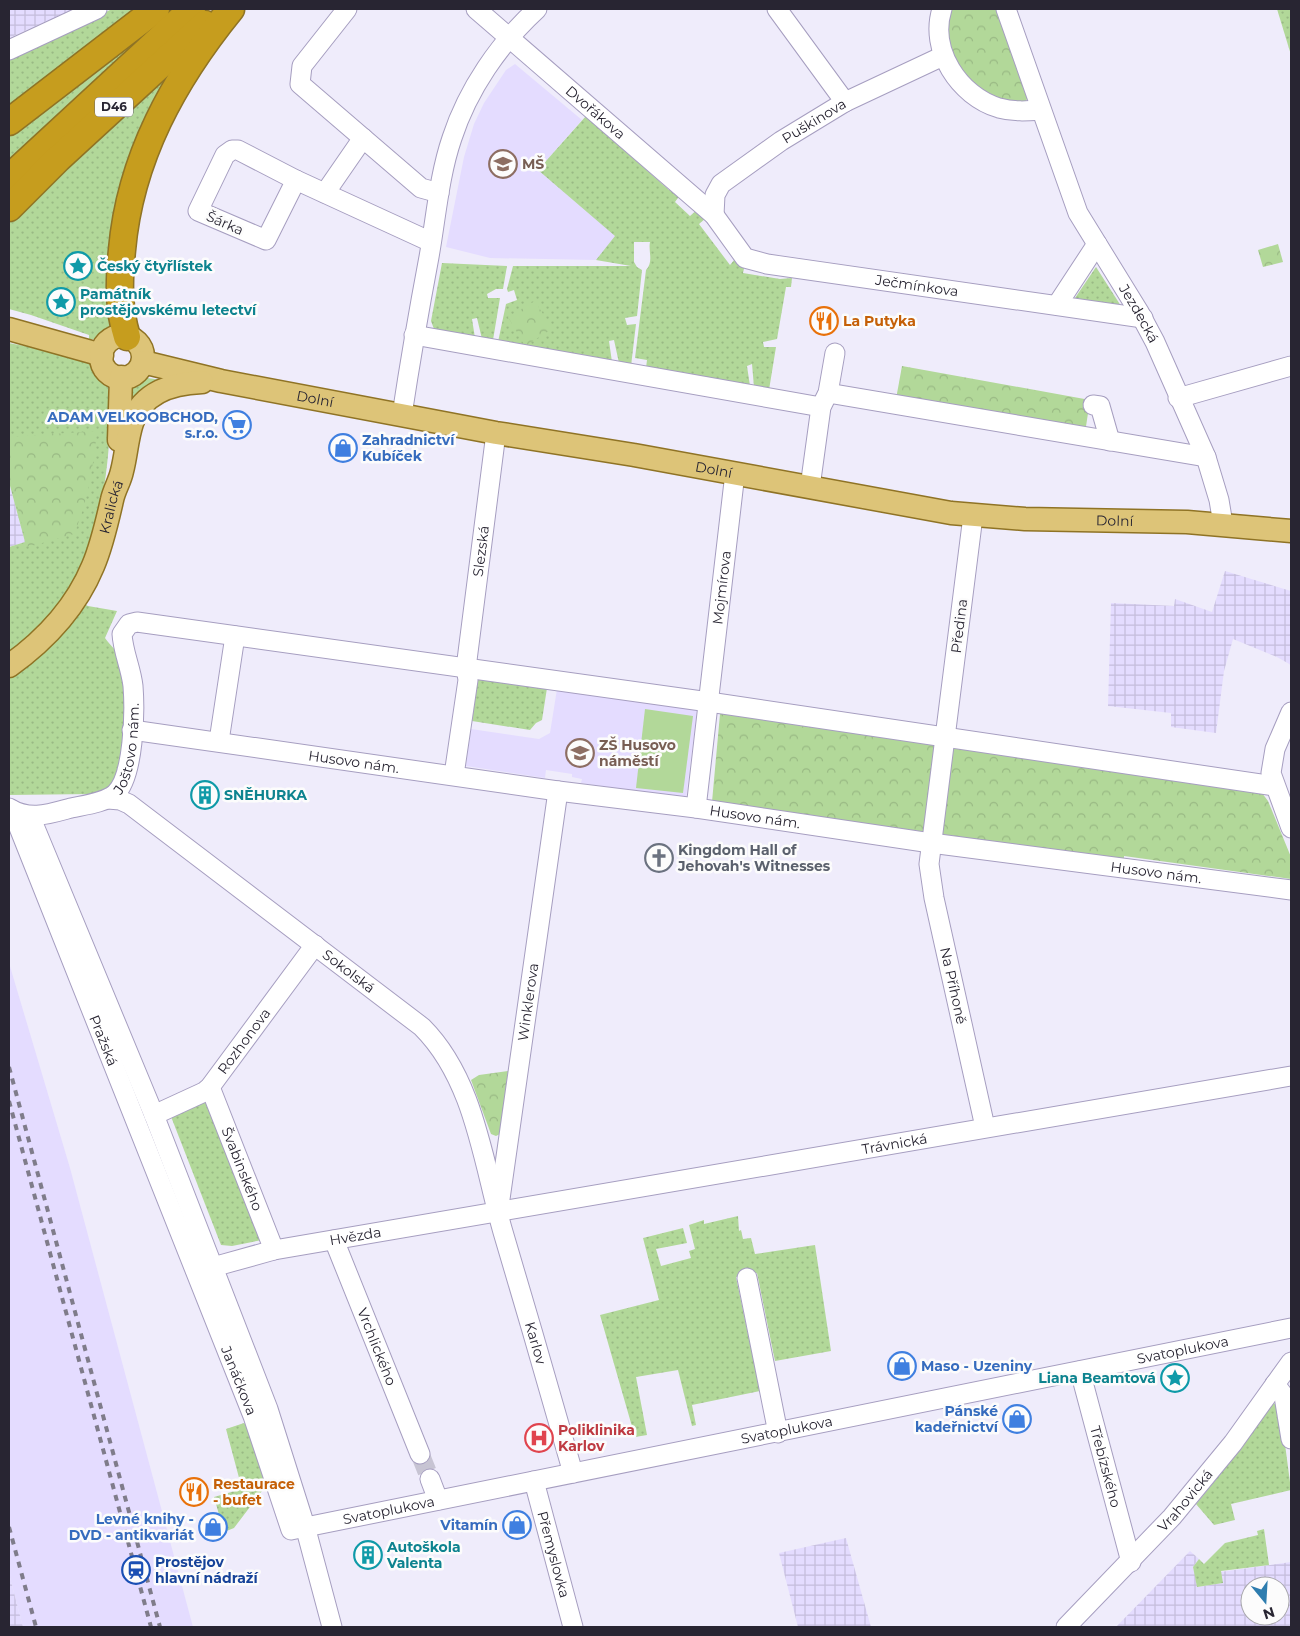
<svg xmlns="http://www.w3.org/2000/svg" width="1300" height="1636" font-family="Montserrat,sans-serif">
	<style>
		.built { fill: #e4dcff }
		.industrial { fill: url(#industrial-grid); fill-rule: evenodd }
		.grass { fill: url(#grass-dots) }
		.park { fill: url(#park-crowns) }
		.pitch { fill: #b2d899 }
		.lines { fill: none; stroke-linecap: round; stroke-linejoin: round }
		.minor-tunnel { stroke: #c7c4d3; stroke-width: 19; stroke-dasharray: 19 9; stroke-linecap: butt }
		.minor-casing { stroke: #a69ec0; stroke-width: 21 }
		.major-casing { stroke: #8f7325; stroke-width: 25 }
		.highway-casing { stroke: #8f7325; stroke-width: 29 }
		.minor { stroke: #fff; stroke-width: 19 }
		.major { stroke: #ddc478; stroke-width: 22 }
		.highway { stroke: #c69d1e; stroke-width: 26 }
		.rail { stroke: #7f7c8a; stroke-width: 4; stroke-dasharray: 6 6; stroke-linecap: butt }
		.labels { text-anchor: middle; stroke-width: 5; stroke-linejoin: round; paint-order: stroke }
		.shield { fill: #fcfcfc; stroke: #68666f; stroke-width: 1 }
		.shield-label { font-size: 12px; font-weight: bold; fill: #282532 }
		.street-label { font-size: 14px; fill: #282532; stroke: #fcfcfc }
		.education-label { font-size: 14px; font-weight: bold; fill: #785e54; stroke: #fcfcfc; text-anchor: start }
		.culture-label { font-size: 14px; font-weight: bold; fill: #0d838f; stroke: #fcfcfc; text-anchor: start }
		.food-label { font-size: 14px; font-weight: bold; fill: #c56008; stroke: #fcfcfc; text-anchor: start }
		.shop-label { font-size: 14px; font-weight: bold; fill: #366cbe; stroke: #fcfcfc; text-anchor: end }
		.worship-label { font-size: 14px; font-weight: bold; fill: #5b616d; stroke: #fcfcfc; text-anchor: start }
		.health-label { font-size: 14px; font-weight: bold; fill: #be3a42; stroke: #fcfcfc; text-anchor: start }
		.transit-label { font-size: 14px; font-weight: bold; fill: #164399; stroke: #fcfcfc; text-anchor: start }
	</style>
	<defs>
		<pattern id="industrial-grid" width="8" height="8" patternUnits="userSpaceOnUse" patternTransform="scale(1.25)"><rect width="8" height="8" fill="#e4dcff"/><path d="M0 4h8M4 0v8" fill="none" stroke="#c4bddb"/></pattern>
		<pattern id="grass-dots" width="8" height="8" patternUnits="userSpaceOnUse" patternTransform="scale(1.25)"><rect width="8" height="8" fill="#b2d899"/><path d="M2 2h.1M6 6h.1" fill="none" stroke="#99b984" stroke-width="1.8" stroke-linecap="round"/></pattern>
		<pattern id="park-crowns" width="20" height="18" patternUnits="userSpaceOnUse" patternTransform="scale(1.25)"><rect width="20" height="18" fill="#b2d899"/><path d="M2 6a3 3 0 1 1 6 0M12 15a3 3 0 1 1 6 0" fill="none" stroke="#99b984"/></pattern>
	</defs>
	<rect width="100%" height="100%" fill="#efecfb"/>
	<g class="built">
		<polygon points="515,64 582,120 538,170 616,236 596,260 490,258 446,247 464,157 474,124 484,103 506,70"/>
		<polygon points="557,689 697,710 686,798 581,783 582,779 572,777 572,774 546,770 545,778 466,766 471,729 539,739 550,733"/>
		<polygon points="9,963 70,1168 193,1627 23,1627 9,1574"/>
	</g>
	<g class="industrial">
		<polygon points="9,9 73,9 9,38"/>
		<polygon points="9,482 25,542 9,547"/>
		<polygon points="1225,571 1291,591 1291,665 1277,657 1233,639 1224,671 1216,733 1171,727 1171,713 1108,706 1111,603 1174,606 1175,599 1212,612"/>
		<polygon points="846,1538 871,1627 798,1627 779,1553"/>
		<path d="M1190,1551L1199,1559L1193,1567L1198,1587L1222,1583L1220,1572L1291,1562V1627H1116ZM1250,1586H1280V1616H1250Z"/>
		<polygon points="9,1574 23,1627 9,1627"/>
	</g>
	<g class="grass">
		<path d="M112,9H149L180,60L153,110L117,330C107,335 100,340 89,339V335L31,315L9,309V59Z"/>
		<polygon points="1277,9 1291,9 1291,55"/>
		<path d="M586,116L669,190L676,189L680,195L675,202L690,216L698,209L706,218L699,224L730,265L735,259L745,264L743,273L780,279L792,278L791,287H786L777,339L763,342L764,347H776L769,390L754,387L752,364L747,366L750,386L646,368L647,360L635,358L646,270C654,262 648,251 650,242H634V262L637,267L642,270L637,316L625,318L627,325L636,324L631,366L619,363L614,340L609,341L612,362L498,342L506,304L517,300L514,290L508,292L507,289L513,266H631L596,260L615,236L538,170Z"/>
		<polygon points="442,263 507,266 503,289 496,289 487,294 488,298 500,298 493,340 482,339 477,318 472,319 475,338 434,329 431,321"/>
		<polygon points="1096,267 1121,306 1075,298"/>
		<path d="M9,343C33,348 86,353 102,372C121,395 102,520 91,548C85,564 74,581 65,594L88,606L117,611L105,638C110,645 119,653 122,660C131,687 127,758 112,782C108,789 100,792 93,794L9,795V547L25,542L9,482Z"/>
		<polygon points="140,377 162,380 132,406 132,384"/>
		<polygon points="478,679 547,688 542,720 536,723 530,730 472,721"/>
		<polygon points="208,1099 262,1240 232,1246 221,1245 170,1114"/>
		<polygon points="738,1216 739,1231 741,1230 743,1239 751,1238 755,1254 815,1245 831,1351 775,1361 757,1273 736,1277 760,1391 692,1405 696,1425 692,1426 678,1370 636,1377 647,1435 635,1437 600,1315 659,1300 643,1238 683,1228 687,1243 656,1249 661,1266 691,1258 689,1251 695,1249 689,1225 704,1220 704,1224"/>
		<polygon points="1273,1403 1280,1406 1291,1490 1231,1504 1235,1520 1214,1525 1196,1504 1240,1450"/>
		<polygon points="244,1423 248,1426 263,1474 265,1487 234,1528 224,1532 214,1497 242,1489 226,1429"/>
		<polygon points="1264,1529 1269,1565 1221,1571 1223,1583 1197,1587 1193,1567 1199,1559 1204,1564 1225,1543 1258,1535 1257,1531"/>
	</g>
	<g class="park">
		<polygon points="948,9 998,9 1028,97 1025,103 1018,105 976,90 950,54 946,16"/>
		<polygon points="1278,244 1283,262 1263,267 1258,250"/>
		<polygon points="535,301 552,329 525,346 508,317"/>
		<polygon points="902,366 1090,400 1085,433 896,399"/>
		<path d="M97,431C93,467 88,501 74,534L28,547L9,476V437Z"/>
		<polygon points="724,713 1262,793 1268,801 1291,857 1291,879 1124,856 1124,860 712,802 720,714"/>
		<polygon points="508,1071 500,1134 496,1136 491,1134 471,1080 479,1075"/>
	</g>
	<polygon class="pitch" points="645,709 693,716 683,793 636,788"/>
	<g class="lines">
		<polyline class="minor-tunnel" points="420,1454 430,1479"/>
		<defs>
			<g id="minor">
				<polyline points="347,9 302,66 300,84 421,188 439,193"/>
				<path id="s1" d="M476,9L714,215L745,258L767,264L1143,318"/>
				<polyline points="777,9 845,102"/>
				<path d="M942,9C929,50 959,96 999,108C1014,112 1027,111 1041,110"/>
				<path id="s2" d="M1006,9L1078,213L1139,312L1155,342L1206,457L1219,500L1223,524"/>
				<polyline points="9,50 97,9"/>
				<polygon points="232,150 238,150 296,180 266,240 198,211 225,155"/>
				<polyline points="296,180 431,242"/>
				<polyline points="325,193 363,138"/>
				<path id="s3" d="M714,215L715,195L721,184L781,141L845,102L943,56"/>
				<polyline points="1057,305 1097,244"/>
				<polyline points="414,335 821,407"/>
				<polyline points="828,393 1206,457"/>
				<polyline points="1178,398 1291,366"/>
				<polyline points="1093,405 1100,406 1110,441"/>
				<path d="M402,415C410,362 419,310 429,257C436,218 439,176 452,138C468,89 499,44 537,9"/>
				<polyline points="810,487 821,407 828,393 835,353"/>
				<path id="s4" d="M973,516L929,864L934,898L985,1127"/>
				<polyline points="1291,712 1275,749 1271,773 1291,828"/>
				<path id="s5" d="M132,730L558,791L696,808L931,843L1291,890"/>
				<polyline points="219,741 235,636"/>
				<path id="s6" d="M454,775L468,680L466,668L496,433"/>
				<path id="s7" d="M108,799L120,800L129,804L422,1027C475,1080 483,1163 503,1232C527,1312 550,1393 573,1473"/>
				<path id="s8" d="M9,808C30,821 49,814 71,808C85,805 104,803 115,794C134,777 135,711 133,686C131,668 123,652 122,634L129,624L137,622L709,702L1274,786"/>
				<path id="s9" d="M696,808L735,473"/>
				<path id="s10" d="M12,810L253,1416L291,1530L1291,1328"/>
				<polyline points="30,816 154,1115 268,1409 305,1526 332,1627"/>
				<path id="s11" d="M210,1087L274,1250"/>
				<path id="s12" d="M154,1115L204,1092L210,1087L315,945"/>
				<path id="s13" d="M499,1206L558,791"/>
				<path id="s14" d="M334,1240L420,1454"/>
				<path id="s15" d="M195,1269L213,1267L274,1250L1291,1076"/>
				<polyline points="747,1278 778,1433"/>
				<path id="s16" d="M1080,1371L1131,1562"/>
				<polyline points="1275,1384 1284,1396 1291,1439"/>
				<polyline points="430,1479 438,1500"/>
				<path id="s17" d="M534,1481L573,1627"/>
				<path id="s18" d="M1066,1627L1172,1517L1233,1443L1291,1362"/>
			</g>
			<g id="major">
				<polyline points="9,329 102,355"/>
				<circle cx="122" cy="357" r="21"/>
				<path id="s19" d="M143,362L221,381L496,433L634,455L951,513L1025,519L1187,522L1291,531"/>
				<polyline points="119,440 121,377"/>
				<path id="s20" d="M9,666C44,641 76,607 93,566C102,545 107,522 112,500C114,490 120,481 122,471C126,456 127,438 132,423C142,392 174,383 202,382"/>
			</g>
			<g id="highway">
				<polyline points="9,122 156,9"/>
				<polyline points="9,178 192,9"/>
				<polyline points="9,208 58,159 205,24"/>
				<path d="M127,337C118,308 119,280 122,250C130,158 174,79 231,9"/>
			</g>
		</defs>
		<use href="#minor" class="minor-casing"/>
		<use href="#major" class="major-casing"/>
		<use href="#highway" class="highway-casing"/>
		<use href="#minor" class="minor"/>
		<use href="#major" class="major"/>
		<use href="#highway" class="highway"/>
		<g class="rail">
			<polyline points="9,1067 160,1627"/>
			<polyline points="9,1101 151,1627"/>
			<polyline points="9,1527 36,1627"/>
		</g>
	</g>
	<defs>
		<symbol id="school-ring" viewBox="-11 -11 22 22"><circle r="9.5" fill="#fcfcfc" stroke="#8d6e63" stroke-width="1.5"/><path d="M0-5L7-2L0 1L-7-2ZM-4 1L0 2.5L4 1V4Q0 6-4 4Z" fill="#8d6e63"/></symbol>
		<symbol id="sight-ring" viewBox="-11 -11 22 22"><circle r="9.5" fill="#fcfcfc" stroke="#0f9aa8" stroke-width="1.5"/><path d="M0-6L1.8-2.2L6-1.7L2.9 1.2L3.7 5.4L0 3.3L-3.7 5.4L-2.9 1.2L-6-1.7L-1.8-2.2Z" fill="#0f9aa8"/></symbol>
		<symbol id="restaurant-ring" viewBox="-11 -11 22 22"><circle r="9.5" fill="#fcfcfc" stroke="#e8710a" stroke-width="1.5"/><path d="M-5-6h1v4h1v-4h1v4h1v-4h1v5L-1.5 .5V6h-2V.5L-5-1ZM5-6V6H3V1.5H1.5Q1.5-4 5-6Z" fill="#e8710a"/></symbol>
		<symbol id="supermarket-ring" viewBox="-11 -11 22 22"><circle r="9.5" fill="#fcfcfc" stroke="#3f7fe0" stroke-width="1.5"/><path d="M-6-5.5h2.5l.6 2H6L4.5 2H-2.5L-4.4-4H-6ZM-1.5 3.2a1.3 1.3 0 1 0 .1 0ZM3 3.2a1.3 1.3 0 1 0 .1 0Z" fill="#3f7fe0"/></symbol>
		<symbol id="shop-ring" viewBox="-11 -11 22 22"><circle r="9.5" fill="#fcfcfc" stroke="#3f7fe0" stroke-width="1.5"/><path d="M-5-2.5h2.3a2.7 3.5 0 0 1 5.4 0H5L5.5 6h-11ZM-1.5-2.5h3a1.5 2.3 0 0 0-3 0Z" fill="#3f7fe0"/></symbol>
		<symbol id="building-ring" viewBox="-11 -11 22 22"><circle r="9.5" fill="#fcfcfc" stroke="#0f9aa8" stroke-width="1.5"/><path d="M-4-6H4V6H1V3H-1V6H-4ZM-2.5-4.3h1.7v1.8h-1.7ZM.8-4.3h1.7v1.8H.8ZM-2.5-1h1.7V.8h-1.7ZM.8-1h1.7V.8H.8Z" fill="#0f9aa8"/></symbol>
		<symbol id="church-ring" viewBox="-11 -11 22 22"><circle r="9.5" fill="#fcfcfc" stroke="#6b7280" stroke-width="1.5"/><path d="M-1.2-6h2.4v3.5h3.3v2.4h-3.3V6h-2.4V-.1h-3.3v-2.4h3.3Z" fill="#6b7280"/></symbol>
		<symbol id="hospital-ring" viewBox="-11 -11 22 22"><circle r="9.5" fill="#fcfcfc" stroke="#e0444e" stroke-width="1.5"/><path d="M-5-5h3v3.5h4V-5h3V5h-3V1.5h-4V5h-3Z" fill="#e0444e"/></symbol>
		<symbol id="station-ring" viewBox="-11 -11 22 22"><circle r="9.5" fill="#fcfcfc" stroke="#1a4fb4" stroke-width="1.5"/><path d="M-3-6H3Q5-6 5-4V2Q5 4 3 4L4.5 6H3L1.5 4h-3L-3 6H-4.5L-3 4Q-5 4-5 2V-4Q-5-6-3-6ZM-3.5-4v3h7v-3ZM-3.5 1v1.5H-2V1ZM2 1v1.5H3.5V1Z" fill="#1a4fb4"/></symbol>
	</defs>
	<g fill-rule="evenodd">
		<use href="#school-ring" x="487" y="148" width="32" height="32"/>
		<use href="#sight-ring" x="62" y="250" width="32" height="32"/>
		<use href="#sight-ring" x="45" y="286" width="32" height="32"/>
		<use href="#restaurant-ring" x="808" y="305" width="32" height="32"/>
		<use href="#supermarket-ring" x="221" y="409" width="32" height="32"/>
		<use href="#shop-ring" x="327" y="432" width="32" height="32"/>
		<use href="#school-ring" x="564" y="737" width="32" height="32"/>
		<use href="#building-ring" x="189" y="779" width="32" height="32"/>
		<use href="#church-ring" x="643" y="842" width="32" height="32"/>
		<use href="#shop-ring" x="886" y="1350" width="32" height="32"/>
		<use href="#sight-ring" x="1159" y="1362" width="32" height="32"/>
		<use href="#shop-ring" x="1001" y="1403" width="32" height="32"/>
		<use href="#hospital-ring" x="523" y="1422" width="32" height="32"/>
		<use href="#restaurant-ring" x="178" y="1476" width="32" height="32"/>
		<use href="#shop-ring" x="501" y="1509" width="32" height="32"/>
		<use href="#shop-ring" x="197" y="1511" width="32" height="32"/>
		<use href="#building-ring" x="352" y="1539" width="32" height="32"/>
		<use href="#station-ring" x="120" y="1554" width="32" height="32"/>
	</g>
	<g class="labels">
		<rect class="shield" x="95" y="97.5" width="38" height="19" rx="4"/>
		<g class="shield-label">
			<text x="114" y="111">D46</text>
		</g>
		<g class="street-label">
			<text dy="5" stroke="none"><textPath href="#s1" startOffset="158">Dvořákova</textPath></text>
			<text dy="5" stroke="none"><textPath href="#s3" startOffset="145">Puškinova</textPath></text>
			<text transform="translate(225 223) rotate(24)" y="5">Šárka</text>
			<text dy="5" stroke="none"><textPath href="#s1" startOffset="542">Ječmínkova</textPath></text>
			<text dy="5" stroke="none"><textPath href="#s2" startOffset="334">Jezdecká</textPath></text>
			<text dy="5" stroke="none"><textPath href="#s19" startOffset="176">Dolní</textPath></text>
			<text dy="5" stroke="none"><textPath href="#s19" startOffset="581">Dolní</textPath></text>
			<text dy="5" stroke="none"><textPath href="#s20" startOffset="194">Kralická</textPath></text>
			<text dy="5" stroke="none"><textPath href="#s19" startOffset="986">Dolní</textPath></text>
			<text dy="5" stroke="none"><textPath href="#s6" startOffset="226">Slezská</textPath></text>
			<text dy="5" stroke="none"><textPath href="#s9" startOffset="222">Mojmírova</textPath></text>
			<text transform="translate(959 626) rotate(-83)" y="5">Předina</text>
			<text dy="5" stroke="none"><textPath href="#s8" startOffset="159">Joštovo nám.</textPath></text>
			<text dy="5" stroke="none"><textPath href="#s5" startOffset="224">Husovo nám.</textPath></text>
			<text dy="5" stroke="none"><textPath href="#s5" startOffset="629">Husovo nám.</textPath></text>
			<text dy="5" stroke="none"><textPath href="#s5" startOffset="1034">Husovo nám.</textPath></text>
			<text dy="5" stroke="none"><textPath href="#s7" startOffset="298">Sokolská</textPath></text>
			<text dy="5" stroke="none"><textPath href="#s4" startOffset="475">Na Příhoně</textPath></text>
			<text dy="5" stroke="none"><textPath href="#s13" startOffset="206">Winklerova</textPath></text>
			<text dy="5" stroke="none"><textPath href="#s10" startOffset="248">Pražská</textPath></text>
			<text dy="5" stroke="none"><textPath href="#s12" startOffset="120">Rozhonova</textPath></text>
			<text dy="5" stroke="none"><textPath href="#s15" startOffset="711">Trávnická</textPath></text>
			<text dy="5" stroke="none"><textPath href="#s11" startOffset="88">Švabinského</textPath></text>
			<text dy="5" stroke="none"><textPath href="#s15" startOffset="164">Hvězda</textPath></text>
			<text dy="5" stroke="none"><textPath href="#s7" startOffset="729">Karlov</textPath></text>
			<text dy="5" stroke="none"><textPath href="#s14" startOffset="115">Vrchlického</textPath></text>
			<text dy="5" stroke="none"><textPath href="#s10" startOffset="1682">Svatoplukova</textPath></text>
			<text dy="5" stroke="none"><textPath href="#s10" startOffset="614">Janáčkova</textPath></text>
			<text dy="5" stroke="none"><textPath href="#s10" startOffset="1278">Svatoplukova</textPath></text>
			<text dy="5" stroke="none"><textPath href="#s16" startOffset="99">Třebízského</textPath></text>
			<text dy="5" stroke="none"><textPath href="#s18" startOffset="174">Vrahovická</textPath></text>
			<text dy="5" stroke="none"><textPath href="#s10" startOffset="872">Svatoplukova</textPath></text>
			<text dy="5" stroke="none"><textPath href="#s17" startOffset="76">Přemyslovka</textPath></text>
		</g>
		<g class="education-label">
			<text x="522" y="169">MŠ</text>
			<text x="599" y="750">ZŠ Husovo<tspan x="599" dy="16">náměstí</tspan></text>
		</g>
		<g class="culture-label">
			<text x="97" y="271">Český čtyřlístek</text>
			<text x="80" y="299">Památník<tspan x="80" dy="16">prostějovskému letectví</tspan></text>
			<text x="224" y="800">SNĚHURKA</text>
			<text x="1156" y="1383" text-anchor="end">Liana Beamtová</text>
			<text x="387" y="1552">Autoškola<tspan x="387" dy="16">Valenta</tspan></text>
		</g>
		<g class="food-label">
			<text x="843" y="326">La Putyka</text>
			<text x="213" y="1489">Restaurace<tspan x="213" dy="16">- bufet</tspan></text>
		</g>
		<g class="shop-label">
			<text x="218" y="422">ADAM VELKOOBCHOD,<tspan x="218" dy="16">s.r.o.</tspan></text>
			<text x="362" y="445" text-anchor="start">Zahradnictví<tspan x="362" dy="16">Kubíček</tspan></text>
			<text x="921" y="1371" text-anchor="start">Maso - Uzeniny</text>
			<text x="998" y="1416">Pánské<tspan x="998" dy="16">kadeřnictví</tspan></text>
			<text x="194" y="1524">Levné knihy -<tspan x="194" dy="16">DVD - antikvariát</tspan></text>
			<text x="498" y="1530">Vitamín</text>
		</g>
		<g class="worship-label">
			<text x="678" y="855">Kingdom Hall of<tspan x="678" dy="16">Jehovah's Witnesses</tspan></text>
		</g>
		<g class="health-label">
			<text x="558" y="1435">Poliklinika<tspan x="558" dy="16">Karlov</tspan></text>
		</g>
		<g class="transit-label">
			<text x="155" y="1567">Prostějov<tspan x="155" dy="16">hlavní nádraží</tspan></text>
		</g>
	</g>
	<rect width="1300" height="1636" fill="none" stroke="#282532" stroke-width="20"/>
	<g transform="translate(1265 1601) rotate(162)"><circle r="24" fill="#fcfcfc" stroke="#a7a6ab"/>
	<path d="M0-4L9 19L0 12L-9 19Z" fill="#2e7daf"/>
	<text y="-8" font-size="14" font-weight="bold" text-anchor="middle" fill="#282532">N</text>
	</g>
</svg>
